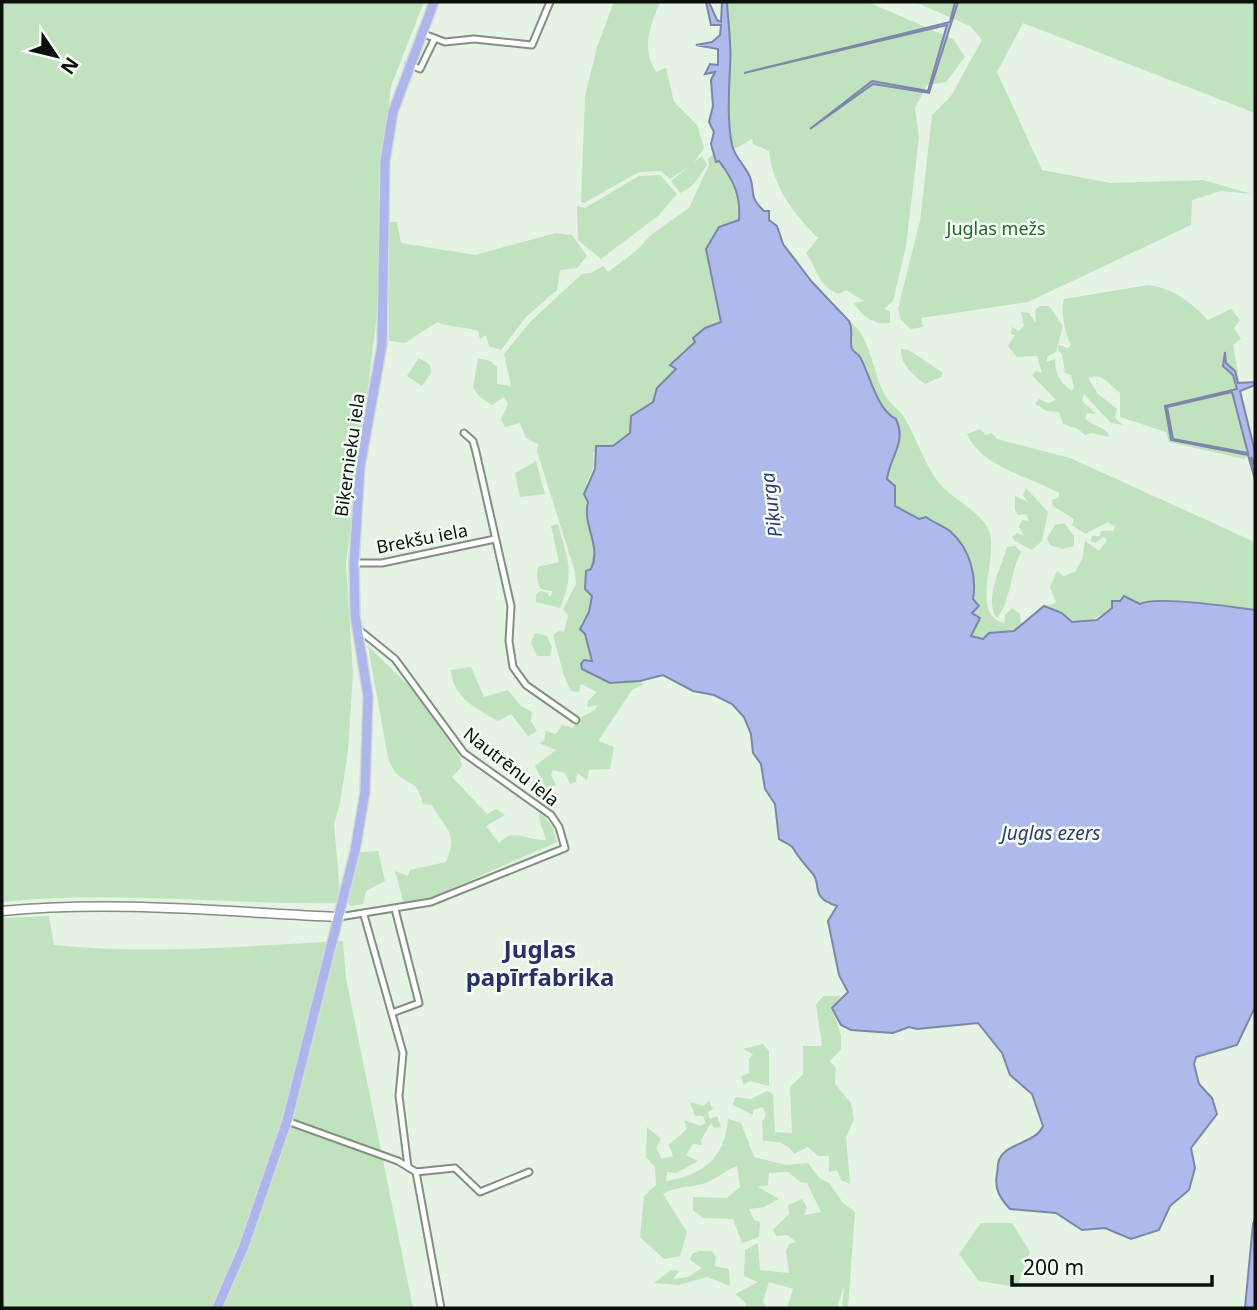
<svg xmlns="http://www.w3.org/2000/svg" width="1257" height="1310" font-family="'Noto Sans',sans-serif">
	<style>
		.green { fill: #c0e2bf }
		.water { fill: #aeb9ec; stroke: #7d86a8; stroke-width: 2; fill-rule: evenodd }
		.lines { fill: none; stroke-linecap: round; stroke-linejoin: round }
		.minor-casing { stroke: #828f81; stroke-width: 9 }
		.secondary-casing { stroke: #828f81; stroke-width: 11 }
		.primary-casing { stroke: #d8d9d8; stroke-width: 12 }
		.minor { stroke: #fff; stroke-width: 5 }
		.secondary { stroke: #fff; stroke-width: 8 }
		.primary { stroke: #adb6eb; stroke-width: 9 }
		.labels { text-anchor: middle; stroke-width: 5; stroke-linejoin: round; paint-order: stroke }
		.park-label { font-size: 18px; fill: #2a632d; stroke: #f5fef5 }
		.street-label { font-size: 18px; fill: #0b100b; stroke: #f5fef5 }
		.water-label { font-size: 19px; font-style: italic; fill: #303875; stroke: #f5fef5 }
		.district-label { font-size: 24px; font-weight: bold; fill: #293069; stroke: #f5fef5 }
	</style>
	<rect width="100%" height="100%" fill="#e4f3e3"/>
	<g class="green">
		<path d="M2,2H424L391,86L381,173L380,291L346,564L353,673L348,752L340,803L334,824L341,903C227,905 115,890 2,902Z"/>
		<path d="M614,2H660C650,27 641,47 656,72L666,68L674,102L697,125L704,148L693,164L670,179L661,171L639,172L584,203L581,202L585,96L597,47Z"/>
		<path d="M727,2H868L953,39L965,57L946,82L927,85L915,108L919,137L906,246L893,301L884,309L890,311V323C874,325 863,317 854,303L864,301L846,290L838,294C817,285 818,269 806,253L818,238C793,213 773,187 769,151L753,144L752,139L733,150C726,122 727,95 730,68C733,48 728,22 727,2Z"/>
		<polygon points="915,2 1255,2 1255,113 1023,23 997,72 1042,170 1111,183 1203,180 1252,194 1221,191 1192,200 1191,225 1028,302 921,318 923,327 911,329 901,320 898,309 920,221 932,115 951,96 982,40 970,26"/>
		<path d="M714,153L716,162L719,161C734,181 740,195 740,221L722,226L706,249L721,323L705,328L696,342L682,352L676,368L657,388L653,401L631,416L630,433L613,446L593,452C596,476 587,473 586,489C584,517 603,544 591,569L586,571L585,589L592,596L589,612L581,623L592,662L581,664L582,669L610,683L635,680L644,684L632,690L598,741L614,747L610,769L589,770L587,780L577,773L576,782L570,784L565,773L553,770L551,775L556,785L546,788L535,766L556,750L539,743L544,741L546,731L556,734L562,725L573,728L577,722L582,726L578,719L595,710L598,705L587,707L588,701L597,692L581,684L579,692L571,691L564,676L553,635L559,631L564,632L568,616L563,609L576,584L575,572L537,451L538,444L526,438L520,423L505,427L501,419L508,404L504,397L492,405L481,398L473,388L478,358L490,361L497,367V384L511,386L504,354L531,321L582,274L591,273L603,266L608,272L636,251L652,234L689,208L709,165L708,159Z"/>
		<path d="M702,156L707,165C699,176 694,188 680,193L671,181Z"/>
		<polygon points="660,175 677,194 659,215 601,259 578,240 577,206 585,208 639,176"/>
		<path d="M389,222H397L401,243L475,255L556,233L572,235L587,256L577,268L560,270L557,290L526,317L501,350L489,346L486,335L480,339L478,331C463,326 451,328 437,322L405,343L389,341Z"/>
		<path d="M1148,285C1175,289 1189,301 1208,320L1231,309L1240,320L1234,328L1241,339L1233,345L1252,453L1244,459L1169,442L1166,432L1120,417V393C1108,384 1104,372 1088,378L1098,394L1117,409L1115,418L1123,425L1111,423L1084,394L1082,401L1096,414L1087,413L1085,418C1092,427 1105,425 1110,437L1091,433L1085,435L1078,429L1063,424L1059,412L1047,411L1035,404L1039,399L1048,403L1056,400L1032,375L1036,371L1042,373L1037,356L1017,357L1008,346L1015,335L1011,334L1012,327L1019,331L1024,326L1021,312L1029,313L1036,323L1035,310L1040,306H1049L1063,326L1056,352L1047,357V362L1055,359C1055,374 1059,382 1072,391L1074,387L1071,375L1065,373L1062,354L1058,350L1059,345L1068,348L1071,345C1065,334 1060,310 1064,299Z"/>
		<path d="M849,321C871,335 873,376 886,397C891,405 899,409 904,417C916,437 924,464 939,483C953,500 980,510 989,531C999,556 969,615 1004,623L1005,615L1012,608L1020,614L1021,625L1014,631L989,633L983,639L970,636C973,600 983,558 951,532C943,526 934,522 926,517L919,519L895,506C894,497 888,488 887,479C885,457 906,455 896,419C875,408 871,377 860,357C858,354 854,352 852,349C849,341 854,331 849,321Z"/>
		<path d="M901,349L909,350L943,373L941,377L925,384C914,376 900,364 901,349Z"/>
		<polygon points="419,358 430,365 431,373 422,386 407,376"/>
		<path d="M980,429L986,435L992,433L997,439L1070,458L1255,542V610C1233,607 1155,595 1140,604L1133,599C1106,603 1108,622 1072,622L1062,613L1044,606L1056,603L1050,587L1057,571L1064,576L1075,572L1082,560L1085,541L1099,551L1107,540L1104,537L1095,543L1091,541L1092,536H1100L1101,531H1113L1115,527L1108,522L1085,534L1072,525L1074,519L1053,506L1052,500L1059,497V493C1030,476 982,468 967,434Z"/>
		<polygon points="536,461 545,494 520,497 515,473"/>
		<polygon points="1026,488 1048,512 1042,541 1032,550 1015,541 1012,537 1017,533 1024,536 1019,527 1022,520 1029,521 1026,514 1018,515 1015,510 1015,496 1028,502 1023,495"/>
		<polygon points="1064,523 1074,536 1074,546 1063,549 1050,545 1047,538 1055,525"/>
		<path d="M558,524C568,560 575,573 560,608L536,602V595L540,591L548,593L549,597L552,594V591L541,589C537,583 536,574 538,567L559,562L551,526Z"/>
		<path d="M1015,546L1021,552C1010,572 1011,602 997,618C983,600 1002,566 1007,547Z"/>
		<polygon points="535,633 547,636 552,647 550,656 537,656 531,642"/>
		<path d="M368,646L412,689L459,755L462,766L452,777L487,814L496,809L505,815L486,826L499,843C515,827 527,841 546,840L539,818L540,812L552,826L557,842L437,895L404,905L395,871L408,876L410,870L446,862C459,832 445,829 432,805L423,804C416,778 412,788 397,774C393,770 390,762 388,758Z"/>
		<path d="M471,667L484,697L508,690L521,706L532,712L531,721L537,731L528,736L511,714L498,721C476,708 453,698 451,670Z"/>
		<polygon points="378,851 385,881 366,891 363,904 350,906 347,900 358,857 361,852"/>
		<path d="M49,916L54,945C150,955 247,946 343,941L346,978L413,1308H2V918Z"/>
		<path d="M824,996H841L832,1008L841,1035V1049L830,1061L836,1068L835,1084L851,1103L854,1119L846,1137L850,1184L841,1180L837,1170L829,1172V1156H818L808,1147L794,1154C786,1141 777,1142 763,1141L762,1122L766,1115L763,1107L753,1110V1115L733,1105L735,1097L751,1099L767,1091L773,1094L775,1132L792,1133L790,1087L803,1074V1046H822L816,1004Z"/>
		<polygon points="763,1044 769,1051 769,1086 750,1081 744,1085 741,1076 749,1073 749,1059 753,1054 743,1049"/>
		<path d="M709,1101L713,1109L708,1112L710,1119L717,1116L721,1127L714,1128L711,1123L701,1140L702,1145L693,1144L686,1155L698,1161L676,1173L667,1172L666,1181C703,1175 725,1158 728,1119L741,1123L754,1157L786,1165L808,1163L819,1178L829,1183L843,1203L855,1212L848,1308H842L844,1286L837,1308H787L793,1289L769,1282L763,1301L766,1308H746V1303L735,1294L758,1282L744,1276L745,1250L758,1243L760,1270L789,1273L786,1251L789,1244L796,1242L788,1235L776,1236L773,1230L789,1214L788,1205L802,1199L807,1207L804,1215L821,1212L807,1183L800,1182L788,1172L769,1173L768,1185L758,1187L779,1199L764,1207L749,1209L754,1220L760,1222L759,1237L742,1243L733,1219L703,1218L693,1210V1197L727,1198L740,1187L737,1166C725,1170 714,1181 702,1184C688,1188 676,1186 663,1194L687,1232L680,1256L664,1259L640,1237L644,1196L656,1185L655,1167L646,1157L647,1127L661,1139L656,1148L662,1159L673,1156L669,1145L687,1129L684,1120L700,1126L706,1123L703,1116H695L690,1102L703,1106Z"/>
		<polygon points="981,1223 1012,1223 1030,1252 1017,1287 979,1281 959,1254"/>
		<polygon points="699,1251 711,1251 716,1257 715,1266 729,1269 730,1286 707,1277 679,1285 654,1283 671,1270 679,1271 673,1279 688,1277 702,1268 690,1260 692,1254"/>
	</g>
	<g class="water">
		<path d="M706,2H709L717,20L721,22L722,2H727C728,23 732,46 730,67C729,91 727,120 732,145C735,158 745,165 750,177C756,193 747,194 764,211H769V220L777,226L783,244L812,282L849,321C854,331 849,341 852,349C854,352 858,354 860,357C870,375 877,410 896,419C907,443 890,456 887,479L895,486V506L919,519L926,517C934,523 944,526 951,532C970,549 977,577 973,599L979,606L972,613L980,618L971,636L983,639L989,633L1014,631L1044,606L1062,613L1072,622L1097,620L1112,608V601H1120L1124,596L1140,604C1156,595 1233,607 1255,610V1007L1237,1045L1196,1057L1194,1064L1199,1084L1212,1098L1217,1114L1191,1148L1195,1168L1189,1190L1170,1206L1159,1230L1131,1239L1105,1228L1082,1230L1056,1213L1010,1209C1000,1198 994,1189 997,1174C998,1169 997,1163 1000,1158C1009,1142 1036,1143 1043,1126L1032,1094L1010,1075L1002,1053L978,1023L917,1029L909,1027L893,1033L851,1030L841,1025L832,1008L848,992L839,975L828,921L837,906C809,897 822,885 813,874C805,865 799,858 793,848C790,844 783,842 779,839L775,804L765,789L761,764L753,753L751,734L744,717L732,704L714,695L693,691L663,675L640,681L610,683L582,669L581,664L584,660L592,661L585,634L580,629L589,612L592,596L585,589L586,571L591,569C602,545 582,526 588,502L584,494L595,469L596,446H613L630,433L631,416L653,402L657,388L676,369L670,365L695,342L693,338L705,328L721,322L706,249L719,227L739,220C741,196 734,181 719,161L716,162L711,144L714,132L709,122L713,106L711,80L715,72L705,74L710,64L718,65V49L696,45L712,42L720,35L721,25H711Z"/>
		<polygon points="955,2 958,2 929,93 873,84 810,129 872,81 928,91 947,25 744,73 950,22"/>
		<path d="M1225,352L1226,363L1235,371L1238,383L1255,382V385L1240,391L1255,452V465L1251,457L1255,480L1248,455L1171,440L1165,406L1237,389L1233,375L1223,366ZM1232,392L1248,453L1173,439L1167,407Z"/>
		<polygon points="1255,1219 1255,1308 1245,1308 1253,1224"/>
	</g>
	<g class="lines">
		<defs>
			<g id="minor">
				<polyline points="421,33 445,42 474,39 532,45 550,2"/>
				<polyline points="409,64 420,69 434,40"/>
				<polyline points="464,433 473,441 476,452 511,606 509,641 513,667 526,685 576,720"/>
				<polyline points="354,563 382,563 495,539"/>
				<polyline points="364,915 403,1053 399,1096 408,1167"/>
				<polyline points="339,917 431,902 565,848 559,827 551,815 464,753 395,659 358,629"/>
				<polyline points="392,1013 419,1003 395,909"/>
				<polyline points="287,1121 398,1161 416,1172 455,1168 480,1192 529,1172"/>
				<polyline points="416,1172 441,1308"/>
			</g>
			<path id="secondary" d="M2,911C115,900 226,912 339,917"/>
			<polyline id="primary" points="217,1308 244,1246 287,1121 355,851 365,792 368,696 355,615 354,563 360,467 382,345 385,161 393,112 434,2"/>
		</defs>
		<use href="#minor" class="minor-casing"/>
		<use href="#secondary" class="secondary-casing"/>
		<use href="#primary" class="primary-casing"/>
		<use href="#minor" class="minor"/>
		<use href="#secondary" class="secondary"/>
		<use href="#primary" class="primary"/>
	</g>
	<g class="labels">
		<g class="park-label">
			<text x="996" y="235">Juglas mežs</text>
		</g>
		<g class="street-label">
			<text transform="translate(350 455) rotate(-82)" y="6">Biķernieku iela</text>
			<text transform="translate(422 539) rotate(-11)" y="6">Brekšu iela</text>
			<text transform="translate(511 767) rotate(38)" y="6">Nautrēnu iela</text>
		</g>
		<g class="water-label">
			<text transform="translate(771 505) rotate(-97)" y="7">Piķurga</text>
			<text x="1051" y="840">Juglas ezers</text>
		</g>
		<g class="district-label">
			<text x="540" y="958">Juglas<tspan x="540" dy="28">papīrfabrika</tspan></text>
		</g>
	</g>
	<rect width="1257" height="1310" fill="none" stroke="#0b100b" stroke-width="7"/>
	<g transform="translate(56 56) rotate(125)" stroke="#f5fef5" stroke-width="5" paint-order="stroke">
	<path d="M0-5L12 26L0 18L-12 26Z" fill="#0b100b"/>
	<text y="-10" font-size="19" font-weight="bold" text-anchor="middle" fill="#0b100b">N</text>
	</g>
	<path d="M1012 1275v10h200v-10" fill="none" stroke="#0b100b" stroke-width="3.5"/>
	<text x="1023" y="1275" font-size="21" fill="#0b100b" stroke="#f5fef5" stroke-width="5" paint-order="stroke">200 m</text>
</svg>
